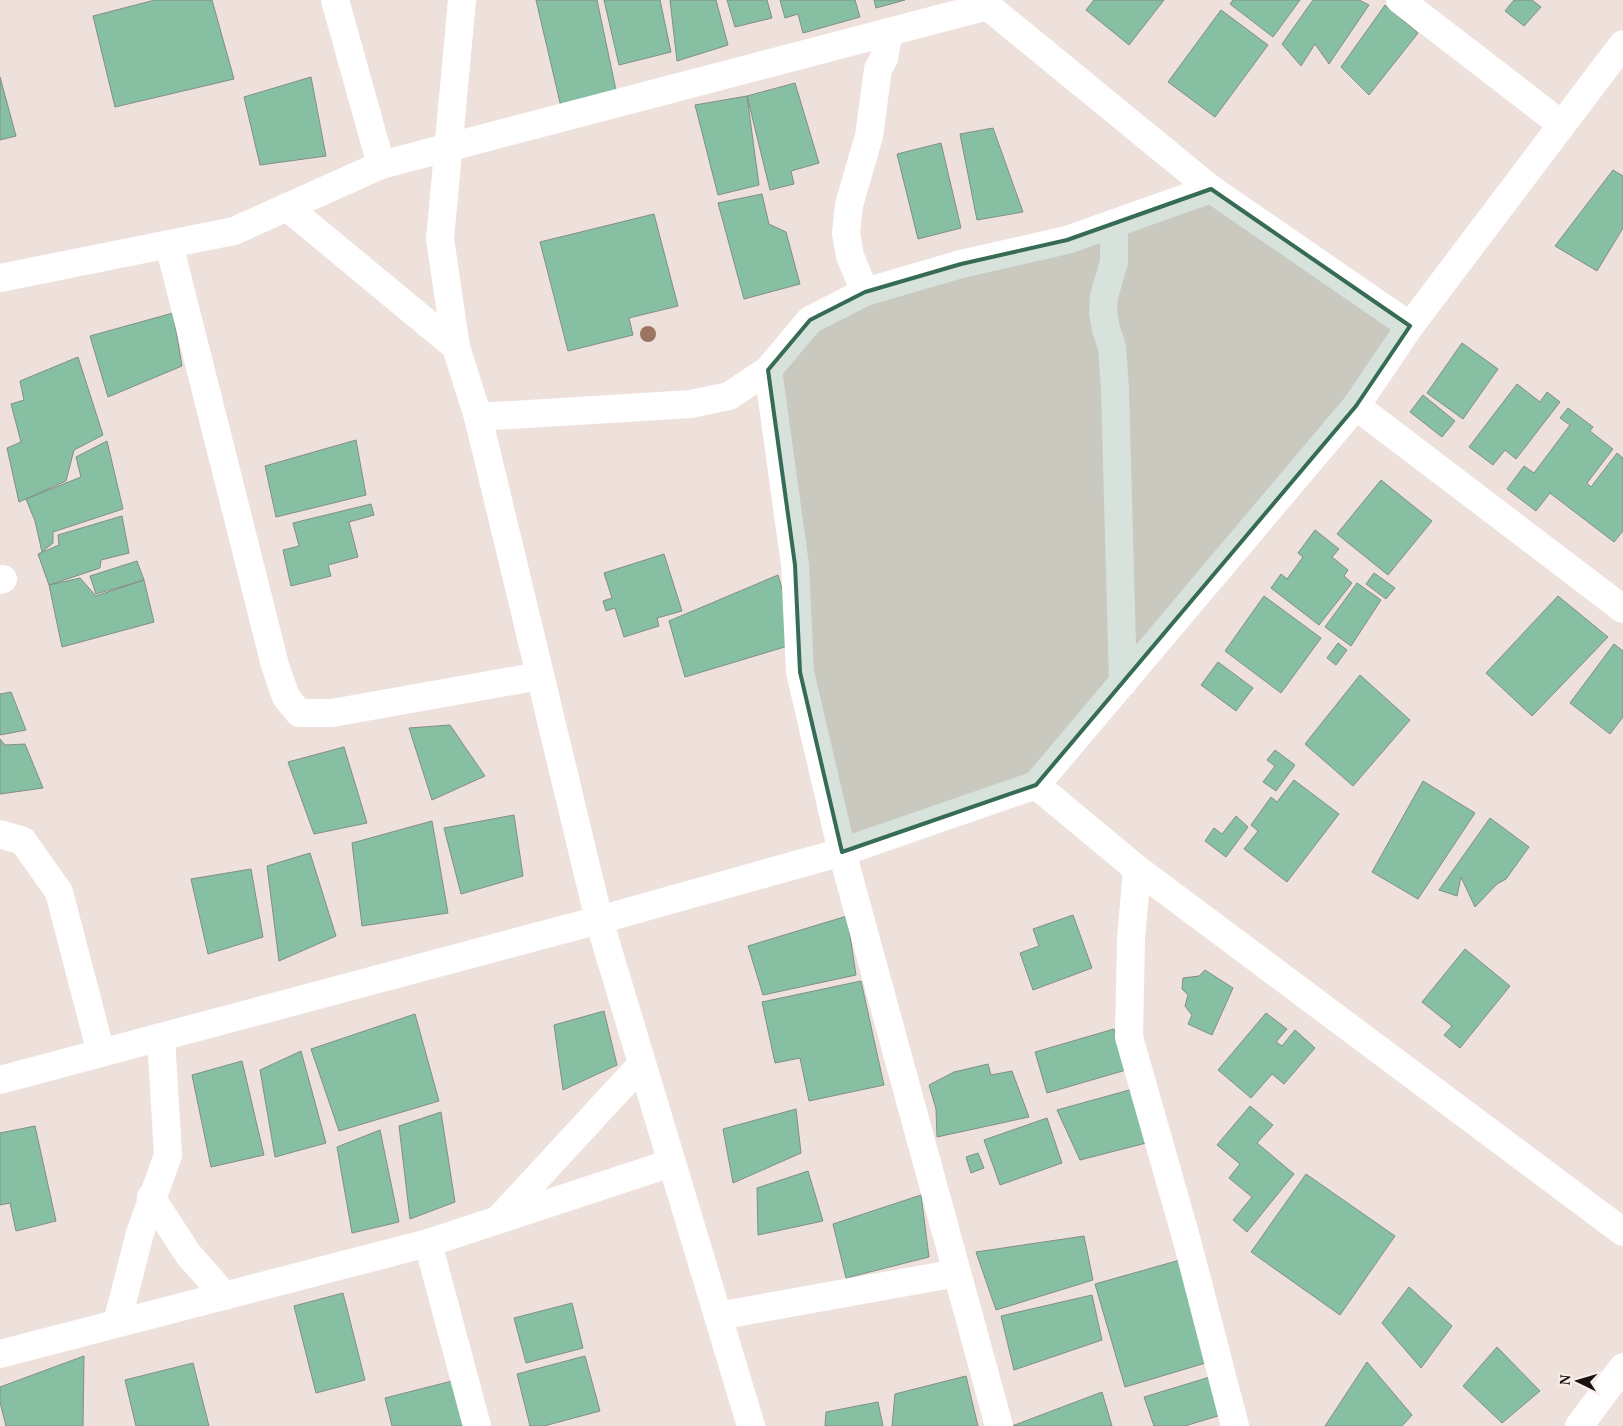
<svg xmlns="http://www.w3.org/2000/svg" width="1623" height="1426" font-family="'PT Serif',serif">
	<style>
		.building { fill: #87bfa3; stroke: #828e88 }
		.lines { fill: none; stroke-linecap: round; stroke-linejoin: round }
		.minor { stroke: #fff; stroke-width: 28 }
		.tree { fill: #9d7462 }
		.marked { fill: #356c53; fill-opacity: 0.2; stroke: #356c53; stroke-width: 4; stroke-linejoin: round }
	</style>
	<rect width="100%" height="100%" fill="#eee0da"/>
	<g class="building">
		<polygon points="155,0 212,0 234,79 115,107 93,16"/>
		<polygon points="536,0 597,0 617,95 562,111"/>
		<polygon points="604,0 660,0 671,52 619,65"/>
		<polygon points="670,0 716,0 728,45 677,61"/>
		<polygon points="727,0 767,0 772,18 735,27"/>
		<polygon points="780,0 855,0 860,17 803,33 798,14 785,18"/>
		<polygon points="874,0 905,0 876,8"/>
		<polygon points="1094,0 1164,0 1129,45 1086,10"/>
		<polygon points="1233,0 1300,0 1273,37 1230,4"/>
		<polygon points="1313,0 1359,0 1369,5 1329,64 1315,44 1301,66 1282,44"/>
		<polygon points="1514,0 1532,0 1541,7 1524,26 1505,11"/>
		<polygon points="1385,5 1418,33 1369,95 1341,67"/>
		<polygon points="1221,10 1268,45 1215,117 1168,82"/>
		<polygon points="0,77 16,136 0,140"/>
		<polygon points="311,77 326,156 260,165 244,97"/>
		<polygon points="795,83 819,163 791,171 794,184 770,190 747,96"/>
		<polygon points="747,96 759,185 718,195 695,105"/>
		<polygon points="993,128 1023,212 977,220 960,134"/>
		<polygon points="941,143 961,228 918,239 897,154"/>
		<polygon points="1613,170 1623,176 1623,228 1597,271 1555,246"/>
		<polygon points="762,194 769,224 786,232 800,284 744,299 718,203"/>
		<polygon points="654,214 678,306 629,318 633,335 568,351 540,242"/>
		<polygon points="173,313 182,366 108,397 90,336"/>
		<polygon points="1462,343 1498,369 1463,419 1427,393"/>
		<polygon points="78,357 103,435 74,450 66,481 19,502 7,448 21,442 11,404 24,400 20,381"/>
		<polygon points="1517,384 1540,402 1547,392 1560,402 1516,459 1505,450 1493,465 1469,447"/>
		<polygon points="1423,395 1455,421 1442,437 1410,412"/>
		<polygon points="1568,408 1593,427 1590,431 1613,449 1587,483 1591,487 1617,453 1623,458 1623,531 1614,542 1550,493 1536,511 1507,489 1524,466 1534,473 1570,425 1560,418"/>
		<polygon points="356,440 366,495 276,517 265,466"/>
		<polygon points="107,441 123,509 53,532 53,543 42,552 35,521 26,499 81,477 76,457"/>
		<polygon points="1381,480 1432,521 1388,575 1337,534"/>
		<polygon points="371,504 374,515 349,522 358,557 328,565 331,576 291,586 283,550 299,546 293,523"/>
		<polygon points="122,516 129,553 101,560 100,568 49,585 38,554 59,545 58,535"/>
		<polygon points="1315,530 1339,549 1332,557 1348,570 1344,576 1352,583 1319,625 1271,588 1281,574 1287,579 1303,557 1298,553"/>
		<polygon points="664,554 682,611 657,618 659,626 624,637 615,608 606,611 603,601 612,598 604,573"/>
		<polygon points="137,561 144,580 96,594 90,576"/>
		<polygon points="1374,573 1395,588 1386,599 1366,584"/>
		<polygon points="778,575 798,643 685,677 669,621"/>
		<polygon points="80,578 96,596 144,580 154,622 62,647 49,585"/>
		<polygon points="1357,583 1381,600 1351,646 1325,627"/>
		<polygon points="1264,596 1321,638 1281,693 1225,651"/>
		<polygon points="1558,596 1608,637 1532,716 1486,673"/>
		<polygon points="1338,643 1347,650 1336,665 1327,658"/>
		<polygon points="1614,644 1623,651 1623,717 1610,734 1570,703"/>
		<polygon points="1218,662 1253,688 1236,711 1201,685"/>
		<polygon points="1360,675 1410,720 1353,786 1305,744"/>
		<polygon points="11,692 26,730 0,735 0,694"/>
		<polygon points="450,725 485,776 432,800 409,728"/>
		<polygon points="0,739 5,745 25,744 43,788 0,794"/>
		<polygon points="344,747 367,823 314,834 288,762"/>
		<polygon points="1275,750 1295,765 1276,791 1263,782 1275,766 1267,760"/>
		<polygon points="1294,780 1339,814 1287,882 1244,849 1258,831 1251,825 1271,797 1277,802"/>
		<polygon points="1423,781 1475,813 1418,899 1372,872"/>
		<polygon points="514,815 523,876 461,894 444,828"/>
		<polygon points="1236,816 1248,827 1226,857 1205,841 1214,828 1222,834"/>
		<polygon points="1490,818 1529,847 1506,879 1497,884 1475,907 1461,877 1457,896 1439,890"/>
		<polygon points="432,821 448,913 362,926 352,843"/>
		<polygon points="310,853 336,936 279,961 267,866"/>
		<polygon points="251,869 263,937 208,954 191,879"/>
		<polygon points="1073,915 1092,968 1033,990 1020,953 1039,946 1033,929"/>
		<polygon points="847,916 856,975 763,995 748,946"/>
		<polygon points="1465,949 1510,986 1460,1048 1444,1035 1452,1026 1422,1002"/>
		<polygon points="1205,970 1233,988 1212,1035 1188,1024 1192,1015 1185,1006 1188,995 1182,989 1183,978 1199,976"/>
		<polygon points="861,981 884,1085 809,1101 800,1058 775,1063 762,1002"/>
		<polygon points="604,1011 617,1065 563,1090 554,1025"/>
		<polygon points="1266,1013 1287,1029 1276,1042 1282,1046 1295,1030 1315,1048 1284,1084 1272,1074 1251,1098 1218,1070"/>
		<polygon points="415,1014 439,1101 339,1131 311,1049"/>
		<polygon points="1114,1029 1126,1070 1047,1093 1035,1052"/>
		<polygon points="301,1051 326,1143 275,1157 260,1070"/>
		<polygon points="242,1061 264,1155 211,1167 192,1075"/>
		<polygon points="988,1064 991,1075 1012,1071 1029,1117 937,1137 936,1109 929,1085 954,1072"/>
		<polygon points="1133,1089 1150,1142 1080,1160 1057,1110"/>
		<polygon points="1250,1106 1273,1125 1257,1143 1294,1174 1247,1232 1233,1220 1252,1197 1229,1178 1240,1164 1217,1145"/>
		<polygon points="796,1109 801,1153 733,1183 723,1129"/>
		<polygon points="441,1112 455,1202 410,1219 399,1126"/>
		<polygon points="1047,1118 1062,1163 1000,1185 984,1140"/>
		<polygon points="35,1126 56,1221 16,1231 10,1203 0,1205 0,1133"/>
		<polygon points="380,1130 399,1222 352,1233 337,1147"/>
		<polygon points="978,1153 984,1168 971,1173 966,1157"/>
		<polygon points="808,1171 823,1221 758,1235 757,1188"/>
		<polygon points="1306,1174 1395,1236 1340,1315 1251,1252"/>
		<polygon points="921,1195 929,1257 846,1278 833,1224"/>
		<polygon points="1084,1236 1093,1280 996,1310 976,1252"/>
		<polygon points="1180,1260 1209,1362 1125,1387 1095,1284"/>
		<polygon points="1409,1287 1452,1326 1421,1368 1382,1323"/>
		<polygon points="343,1293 365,1380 316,1393 294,1306"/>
		<polygon points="1092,1295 1102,1340 1014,1370 1001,1316"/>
		<polygon points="572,1303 583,1348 526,1363 514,1318"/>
		<polygon points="1497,1347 1540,1391 1502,1423 1463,1386"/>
		<polygon points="84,1356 83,1426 6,1426 0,1402 0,1387"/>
		<polygon points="585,1356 600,1411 544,1426 530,1426 517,1374"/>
		<polygon points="1367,1362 1412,1415 1402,1426 1325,1426"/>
		<polygon points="193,1363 209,1426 136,1426 125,1380"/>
		<polygon points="966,1376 978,1426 892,1426 895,1394"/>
		<polygon points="1210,1377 1221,1415 1185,1426 1154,1426 1144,1397"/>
		<polygon points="452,1381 463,1426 392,1426 385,1398"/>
		<polygon points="1102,1392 1112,1426 1012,1426"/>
		<polygon points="878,1402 883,1426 825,1426 826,1412"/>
	</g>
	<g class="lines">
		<g class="minor">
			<polyline points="335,0 381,165"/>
			<polyline points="462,0 440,239 456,347 478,417 599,920 751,1426"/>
			<polyline points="980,0 1211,189 1410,326"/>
			<polyline points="1400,0 1561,124"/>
			<polyline points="287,207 456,347"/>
			<polyline points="1114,223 1114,262 1104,296 1103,312 1106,329 1112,347 1115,389 1123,683"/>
			<polyline points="169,244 275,665 286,697 299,713 332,713 540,676"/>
			<polyline points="0,278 234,231 381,165 988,6"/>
			<polyline points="865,292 850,256 846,233 849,205 869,136 878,69 884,58 889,32"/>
			<polyline points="768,370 795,565 800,672 842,852 999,1426"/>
			<polyline points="1356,406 1623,609"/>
			<polyline points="478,417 691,404 729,396 768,370 810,320 865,292 961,264 1067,240 1211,189"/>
			<polyline points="0,580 3,579"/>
			<polyline points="1036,785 1137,869 1623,1232"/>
			<polyline points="0,834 23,841 59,892 101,1053"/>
			<polyline points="1137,869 1131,939 1129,1037 1187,1241 1235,1426"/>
			<polyline points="0,1080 599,920 842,852 1036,785 1356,406 1410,326 1623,44"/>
			<polyline points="151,1197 188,1254 225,1296"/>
			<polyline points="498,1220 642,1064"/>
			<polyline points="428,1243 477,1426"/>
			<polyline points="718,1316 957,1273"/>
			<polyline points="117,1323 140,1233 168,1155 161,1037"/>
			<polyline points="0,1354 428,1243 671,1163"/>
			<polyline points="1579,1426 1623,1367"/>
		</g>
	</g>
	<circle class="tree" cx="648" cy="334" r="8"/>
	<path class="marked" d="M1211,189L1410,326L1356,406L1036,785L842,852L800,672L795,565L768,370L810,320L865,292L961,264L1067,240Z"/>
	<g transform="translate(1578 1381) rotate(275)" stroke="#fbede7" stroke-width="4" paint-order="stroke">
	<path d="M0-4L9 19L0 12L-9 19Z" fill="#181312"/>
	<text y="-8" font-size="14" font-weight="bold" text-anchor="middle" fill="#181312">N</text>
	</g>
</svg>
